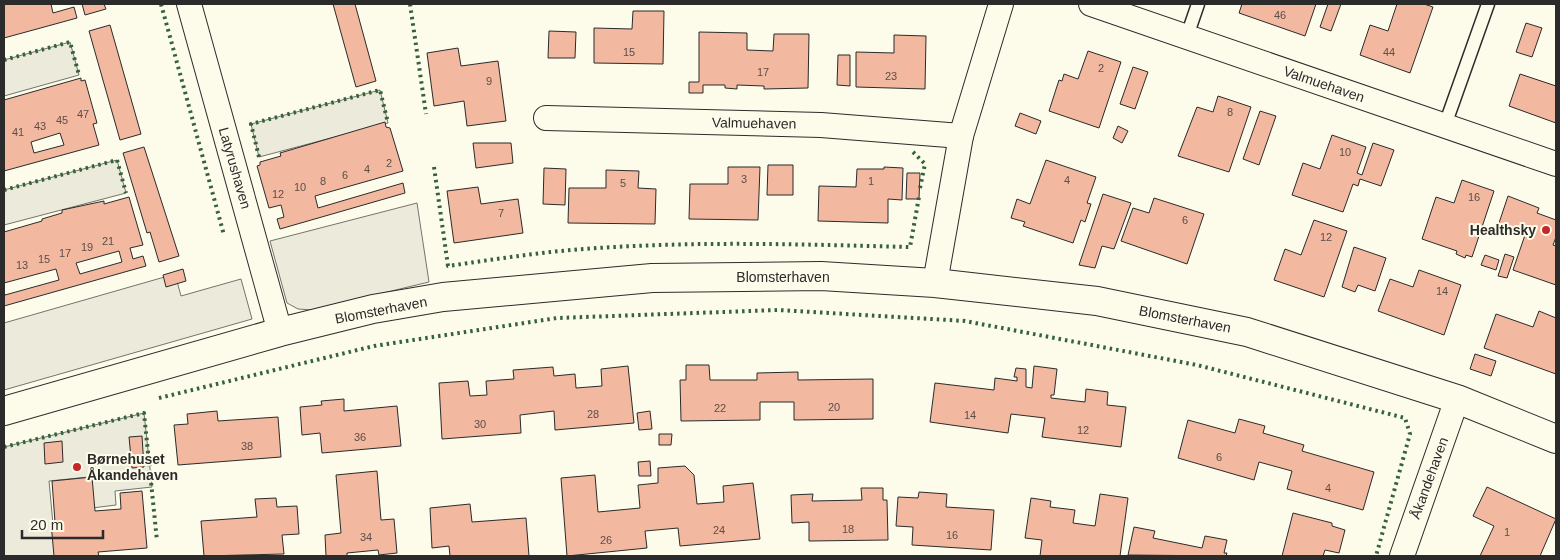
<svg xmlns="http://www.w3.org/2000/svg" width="1560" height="560" font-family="Arial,sans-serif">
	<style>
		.green { fill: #ecebdb; stroke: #74746e }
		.building { fill: #f2b8a0; stroke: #2b2b2b; fill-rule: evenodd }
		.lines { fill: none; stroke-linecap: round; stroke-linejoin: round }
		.lane-casing { stroke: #2b2b2b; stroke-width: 15 }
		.street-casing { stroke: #2b2b2b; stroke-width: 26 }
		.secondary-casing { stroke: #2b2b2b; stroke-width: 30 }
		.lane { stroke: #fdfbea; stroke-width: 12 }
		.street { stroke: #fdfbea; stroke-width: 24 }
		.secondary { stroke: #fdfbea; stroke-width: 28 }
		.hedge { stroke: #34623c; stroke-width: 4; stroke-dasharray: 2.5 4; stroke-linecap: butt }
		.poi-dot { fill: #c62828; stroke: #fdfbea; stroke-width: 2 }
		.labels { text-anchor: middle; stroke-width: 4; stroke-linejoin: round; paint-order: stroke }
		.number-label { font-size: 11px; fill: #5d4e48 }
		.street-label { font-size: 14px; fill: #2b2b2b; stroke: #fdfbea }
		.poi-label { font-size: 14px; font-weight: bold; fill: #2b2b2b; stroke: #fdfbea; text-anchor: end }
	</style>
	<rect width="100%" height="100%" fill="#fdfbea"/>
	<g class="green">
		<polygon points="70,42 79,75 4,96 4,60"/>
		<polygon points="380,90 388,123 259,157 251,124"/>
		<polygon points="117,160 126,193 4,225 4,190"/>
		<polygon points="417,203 429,282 312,310 298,309 287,303 270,241"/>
		<polygon points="175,274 181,296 241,279 252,319 4,390 4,323"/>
		<polygon points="144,413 152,487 115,491 116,505 92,508 89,477 49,481 56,556 4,556 4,447"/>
	</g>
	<g class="building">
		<polygon points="4,4 51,4 53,13 74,7 77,18 4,38"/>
		<polygon points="82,4 104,4 106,9 85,15"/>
		<polygon points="333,4 355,4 376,81 356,87"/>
		<polygon points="1242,4 1316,4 1305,36 1239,13"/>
		<polygon points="1328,4 1341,4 1331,31 1320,27"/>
		<polygon points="1397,4 1424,4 1433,7 1410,73 1360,55 1370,25 1388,31"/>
		<polygon points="633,11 664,11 663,64 594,63 594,28 632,29"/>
		<polygon points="1526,23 1542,28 1532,57 1516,52"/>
		<polygon points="110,25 141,134 120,140 89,31"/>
		<polygon points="549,31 576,32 575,58 548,58"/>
		<polygon points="699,32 747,33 747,50 773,51 774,34 809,34 808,88 764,89 764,86 737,85 737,89 725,88 725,85 703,85 703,93 689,93 689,82 699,82"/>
		<polygon points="894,35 926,36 925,89 856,87 856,52 894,53"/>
		<polygon points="458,48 461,66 498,61 506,121 467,126 464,101 434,106 427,53"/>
		<polygon points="1088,51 1121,62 1099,128 1049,111 1059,80 1062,81 1064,74 1078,79"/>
		<polygon points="838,55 850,55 850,86 837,85"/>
		<polygon points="1133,67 1148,72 1135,109 1120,104"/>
		<polygon points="1520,74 1556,86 1556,123 1509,106"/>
		<path d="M81,78V81L85,80L97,123L93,124L99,145L4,171V100ZM60,133L64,145L34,153L31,142Z"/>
		<polygon points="1218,96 1251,107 1229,172 1178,156 1197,107 1213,112"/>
		<polygon points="1260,111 1276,116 1259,165 1243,159"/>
		<polygon points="1020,113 1041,121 1036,134 1015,126"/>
		<polygon points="385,122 386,127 390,128 403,171 315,196 318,208 403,183 405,193 280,229 277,219 284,217 281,205 269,208 257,166 260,165 260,162 281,156 280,153"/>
		<polygon points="1118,126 1128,131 1122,143 1113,138"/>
		<polygon points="1332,135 1366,147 1357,173 1362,175 1373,143 1394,150 1381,186 1360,179 1358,186 1353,184 1343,212 1292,195 1303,163 1320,169"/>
		<polygon points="473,143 511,143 513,163 476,168"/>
		<polygon points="144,147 179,256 159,262 150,232 147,233 123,153"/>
		<polygon points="1046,160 1096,177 1087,203 1091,204 1085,222 1081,220 1073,243 1023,226 1025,222 1011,218 1017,199 1030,204"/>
		<polygon points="768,165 793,165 793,195 767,195"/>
		<polygon points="728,167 760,167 758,220 689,219 690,184 728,184"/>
		<polygon points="884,167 903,168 902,200 888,199 888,223 818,221 819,186 856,187 857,169 884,169"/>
		<polygon points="544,168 566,169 565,205 543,204"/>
		<polygon points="606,170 639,171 638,188 656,189 655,224 568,223 569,188 606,188"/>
		<polygon points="907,173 920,173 919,199 906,199"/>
		<polygon points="1462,180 1494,191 1472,257 1466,255 1465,258 1456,254 1457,251 1422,239 1436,197 1454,203"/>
		<polygon points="478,187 481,204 518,199 523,233 454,243 447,191"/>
		<polygon points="1103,194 1131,203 1114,249 1102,246 1095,268 1079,265"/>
		<polygon points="1508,196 1539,208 1537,213 1556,220 1556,237 1553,245 1556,246 1556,285 1513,270 1525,235 1498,226"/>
		<path d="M129,197L143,245L130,248L133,259L143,256L146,266L4,306V292L5,295L59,280L56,269L4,283V232L42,221V219L62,213V210L104,201V204ZM119,251L122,262L80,274L76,263Z"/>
		<polygon points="1154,198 1204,214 1187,264 1121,241 1133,208 1149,213"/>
		<polygon points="1314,220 1347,231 1324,297 1274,280 1285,249 1301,255"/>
		<polygon points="1354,247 1386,258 1375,291 1358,285 1355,292 1342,287"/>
		<polygon points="1505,254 1514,257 1507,278 1498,276"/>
		<polygon points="1485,255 1499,260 1496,270 1481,265"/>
		<polygon points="183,269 186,281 166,287 163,275"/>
		<polygon points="1419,270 1461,285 1444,335 1378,311 1390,279 1413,287"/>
		<polygon points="1539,311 1556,318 1556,374 1484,348 1496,314 1533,327"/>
		<polygon points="1475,354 1496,361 1491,376 1470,369"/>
		<polygon points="686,365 709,365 710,380 757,380 757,373 798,372 798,380 873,379 873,419 794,420 794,402 760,402 760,420 681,421 680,380 686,380"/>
		<polygon points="628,366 634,423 555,430 554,411 520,415 521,433 442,439 439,383 468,381 470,396 487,395 486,381 514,379 513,370 553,367 554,376 575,374 576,388 602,386 601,369"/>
		<polygon points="1034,366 1057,369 1054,395 1051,395 1051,398 1085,402 1086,389 1108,392 1107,405 1126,407 1121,447 1042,437 1045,418 1011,414 1008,433 930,422 935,383 994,390 995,378 1017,381 1017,377 1014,377 1016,368 1026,369 1026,387 1032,388"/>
		<polygon points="344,399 344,411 397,406 401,446 322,453 320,433 302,435 300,407 322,405 321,401"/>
		<polygon points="217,411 218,421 278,417 281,457 178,465 174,425 188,424 187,414"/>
		<polygon points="650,411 652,429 639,430 637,413"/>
		<polygon points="1239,419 1265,426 1263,433 1304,445 1302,451 1374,472 1363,510 1287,489 1292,471 1259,462 1254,480 1178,458 1188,420 1235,433"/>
		<polygon points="659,434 672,434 671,445 659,445"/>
		<polygon points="142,436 144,467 132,468 129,437"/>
		<polygon points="62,441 63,462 45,464 44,443"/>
		<polygon points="650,461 651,476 639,476 638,462"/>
		<polygon points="685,466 694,475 697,504 724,502 723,486 753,483 760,539 680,546 678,528 645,531 647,548 567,556 561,478 595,475 598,512 640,508 638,485 658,483 658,468"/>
		<polygon points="377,471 381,520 394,519 397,553 379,555 378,550 347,553 347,556 326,556 325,535 341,533 336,475"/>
		<polygon points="92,477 95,511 121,509 120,493 142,491 147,548 98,552 99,556 54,556 51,523 55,522 52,481"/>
		<polygon points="1487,487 1556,519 1540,556 1480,556 1494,526 1473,516"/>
		<polygon points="861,488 883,488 883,500 887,500 888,540 809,541 809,522 792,523 791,495 813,494 812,501 862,500"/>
		<polygon points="919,492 947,494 946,507 994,510 991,550 912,545 913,527 896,526 898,497 918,498"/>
		<polygon points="1100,494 1128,498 1120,556 1040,556 1042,540 1025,538 1031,498 1051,501 1050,507 1075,510 1073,523 1095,526"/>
		<polygon points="276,498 277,507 297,506 299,534 282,535 284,554 204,556 201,521 257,517 255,499"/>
		<polygon points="470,504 472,522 526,518 529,556 450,556 449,546 432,548 430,508"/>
		<polygon points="1293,513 1332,523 1332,526 1345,530 1339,553 1325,550 1323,556 1282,556"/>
		<polygon points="1134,527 1155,531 1153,538 1202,548 1205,536 1227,540 1224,553 1227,553 1226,556 1128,555"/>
	</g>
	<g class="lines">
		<defs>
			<g id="lane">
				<polyline points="1187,36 1198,4"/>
				<polyline points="1445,125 1488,4"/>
			</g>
			<g id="street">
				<polyline points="189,4 280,332"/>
				<polyline points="1091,4 1556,164"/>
				<polyline points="546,118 821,125 961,136"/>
				<polyline points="935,283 961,136 1001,4"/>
				<polyline points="1402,556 1457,399"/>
			</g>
			<polyline id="secondary" points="4,411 280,332 373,309 443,297 652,278 821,276 935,283 1097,301 1247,332 1457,399 1556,439"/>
		</defs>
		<use href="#lane" class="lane-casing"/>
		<use href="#street" class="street-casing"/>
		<use href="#secondary" class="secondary-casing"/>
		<use href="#lane" class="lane"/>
		<use href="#street" class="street"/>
		<use href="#secondary" class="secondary"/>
		<g class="hedge">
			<polyline points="161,4 224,235"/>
			<polyline points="410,4 426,114"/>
			<polyline points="4,60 70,42 79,75"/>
			<polyline points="913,152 925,164 920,188"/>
			<polyline points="259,157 251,124 380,90 388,123"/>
			<path d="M434,167L448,266C482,261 516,256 550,252C669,240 790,244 910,247L919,197"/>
			<polyline points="4,190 117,160 126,193"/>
			<polyline points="159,398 374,346 557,318 778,310 965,321 1197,365 1405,418 1410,434 1376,556"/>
			<polyline points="4,447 144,413 157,541"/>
		</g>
	</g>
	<g class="poi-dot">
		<circle cx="1546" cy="230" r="5"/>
		<circle cx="77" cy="467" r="5"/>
	</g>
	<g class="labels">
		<g class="number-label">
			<text x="1280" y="19">46</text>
			<text x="629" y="56">15</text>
			<text x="1389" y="56">44</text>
			<text x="1101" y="72">2</text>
			<text x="763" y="76">17</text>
			<text x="891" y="80">23</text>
			<text x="489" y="85">9</text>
			<text x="1230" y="116">8</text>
			<text x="83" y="118">47</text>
			<text x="62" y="124">45</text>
			<text x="40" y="130">43</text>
			<text x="18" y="136">41</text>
			<text x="1345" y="156">10</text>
			<text x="389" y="167">2</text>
			<text x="367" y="173">4</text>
			<text x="345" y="179">6</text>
			<text x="744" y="183">3</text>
			<text x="1067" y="184">4</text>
			<text x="323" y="185">8</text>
			<text x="871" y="185">1</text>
			<text x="623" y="187">5</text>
			<text x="300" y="191">10</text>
			<text x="278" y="198">12</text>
			<text x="1474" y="201">16</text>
			<text x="501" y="217">7</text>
			<text x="1185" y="224">6</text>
			<text x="1326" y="241">12</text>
			<text x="108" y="245">21</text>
			<text x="87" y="251">19</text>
			<text x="65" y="257">17</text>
			<text x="44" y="263">15</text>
			<text x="22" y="269">13</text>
			<text x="1442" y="295">14</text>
			<text x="834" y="411">20</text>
			<text x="720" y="412">22</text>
			<text x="593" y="418">28</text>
			<text x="970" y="419">14</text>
			<text x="480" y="428">30</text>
			<text x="1083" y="434">12</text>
			<text x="360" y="441">36</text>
			<text x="247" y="450">38</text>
			<text x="1219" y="461">6</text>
			<text x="1328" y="492">4</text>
			<text x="848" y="533">18</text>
			<text x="719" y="534">24</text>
			<text x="1507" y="536">1</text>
			<text x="952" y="539">16</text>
			<text x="366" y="541">34</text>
			<text x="606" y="544">26</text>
		</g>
		<g class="street-label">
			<text transform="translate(1324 84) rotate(19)" y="5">Valmuehaven</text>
			<text transform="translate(754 123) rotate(1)" y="5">Valmuehaven</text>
			<text transform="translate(235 168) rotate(74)" y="5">Latyrushaven</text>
			<text x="783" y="282">Blomsterhaven</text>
			<text transform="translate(381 310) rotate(-11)" y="5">Blomsterhaven</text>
			<text transform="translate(1185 319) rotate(11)" y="5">Blomsterhaven</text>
			<text transform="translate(1429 478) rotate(-70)" y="5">Åkandehaven</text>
		</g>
		<g class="poi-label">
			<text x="1536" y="235">Healthsky</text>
			<text x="87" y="464" text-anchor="start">Børnehuset<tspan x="87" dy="16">Åkandehaven</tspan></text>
		</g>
	</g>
	<rect width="1560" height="560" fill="none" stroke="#2b2b2b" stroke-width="10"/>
	<path d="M22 530v8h81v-8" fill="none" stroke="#2b2b2b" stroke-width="2.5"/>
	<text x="30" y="530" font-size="15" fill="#2b2b2b" stroke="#fdfbea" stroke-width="4" paint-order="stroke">20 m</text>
</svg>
